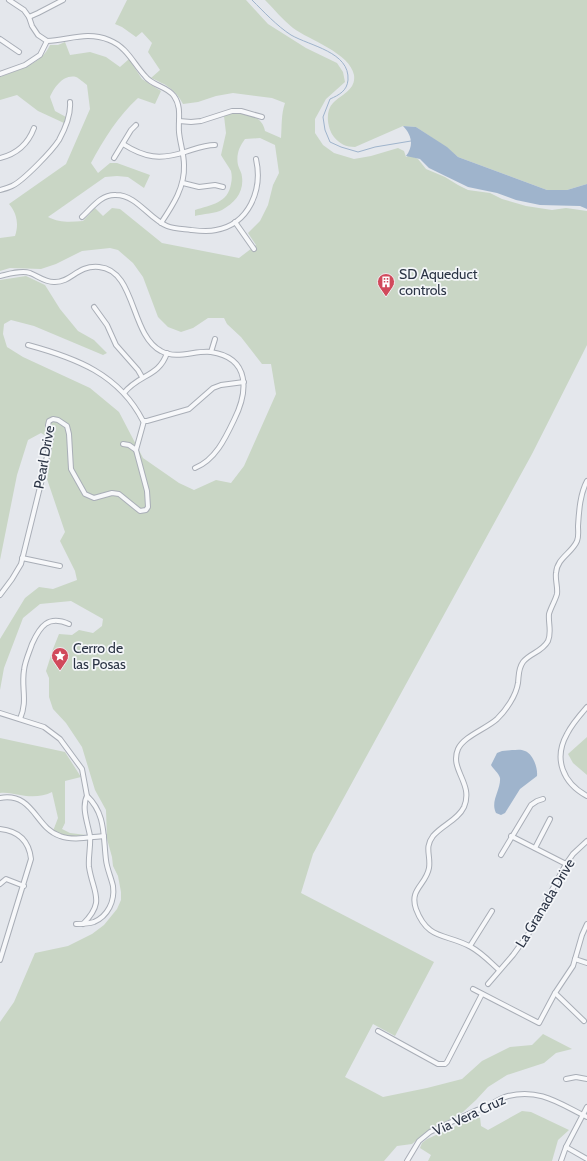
<svg xmlns="http://www.w3.org/2000/svg" width="587" height="1161" font-family="Cabin,sans-serif">
	<style>
		.green { fill: #c9d6c5 }
		.water { fill: #9fb4cc }
		.lines { fill: none; stroke-linecap: round; stroke-linejoin: round }
		.stream { stroke: #9fb4cc; stroke-width: 1 }
		.minor-casing { stroke: #a9aeb7; stroke-width: 6 }
		.minor { stroke: #f7f8fa; stroke-width: 4 }
		.labels { text-anchor: middle; stroke-width: 3.5; stroke-linejoin: round; paint-order: stroke }
		.poi-label { font-size: 14px; fill: #2b3445; stroke: #f4f6f9; text-anchor: start }
		.street-label { font-size: 14px; fill: #2b3445; stroke: #f4f6f9 }
	</style>
	<rect width="100%" height="100%" fill="#e4e7ec"/>
	<g class="green">
		<path d="M127,0H246L268,24L306,48L337,63L343,72L345,82L326,99L315,119V133L323,145L334,153L354,159L371,156L398,148L404,151L406,157L410,155L418,159L426,169L445,177L458,185L468,190L490,193L502,199L526,206L552,210L566,208L587,211V345L532,454L313,854L301,893L434,962L395,1036L373,1024L345,1077L383,1097L427,1088L462,1079L482,1061L510,1047L532,1045L543,1034L572,1049L556,1053L544,1063L507,1075L488,1087L476,1100L463,1112L425,1133L412,1144L397,1146L384,1161H0V1022L14,1002L35,953L68,946L92,934L104,925L117,909L121,900V892L118,876L113,866L112,857L107,839L106,810L95,790L82,747L66,723L53,709L49,697V678L46,671L53,649L59,634L72,635L79,630L93,633L102,626L103,619L71,601L40,604L23,618L4,668L0,690V639L25,598L39,587L53,589L77,580L75,571L60,541L65,532L47,479L53,440L41,433L28,440L17,475L0,560V280L26,276L45,285L60,309L78,331L94,340L107,353L103,355L34,326L11,320L4,324L3,334L7,347L23,357L90,388L119,412L143,458L179,483L194,490L216,480L231,483L244,466L276,394L271,364H262L241,337L227,324L224,318H208L193,328L181,332L168,327L158,317L143,277L133,263L118,250L110,248L82,251L56,264L41,269L10,268L0,271V238L15,236C19,225 17,213 9,204L66,164L90,109L87,85C84,83 79,78 76,77C63,74 54,88 50,97L55,111L66,117L64,123L38,111L17,95L0,100V77C19,69 41,65 50,45H58L65,42L70,55L90,52L106,57L120,67L129,59L142,79L161,91L155,104L138,98C118,116 104,139 91,163L98,173L110,163H117L150,175L144,188L128,177L117,176L105,177L48,217C60,223 70,222 83,221L95,208L103,216L112,208L120,209L162,243L239,258L256,245L248,233L260,221L268,205L273,185L279,173L275,145L260,138L245,139C239,147 236,155 238,165C239,169 242,173 242,177C244,192 235,203 222,210C217,213 202,214 195,216V210C211,205 228,203 231,184C232,180 232,175 231,171C228,166 224,160 221,155L226,133L224,116C238,110 262,113 265,131L281,138C282,126 281,114 285,103L272,98L233,93L216,96L198,102L183,104C175,89 167,85 151,78L160,70L148,52L152,43L142,32L136,37L122,27L115,24Z"/>
		<path d="M265,0H587V184L567,190H547L458,157L446,147L416,127L403,126L355,147C346,147 340,144 334,137C327,128 325,111 333,103C342,94 356,90 354,75C350,53 309,40 293,28C283,20 274,9 265,0Z"/>
		<polygon points="587,737 587,775 573,763 568,754"/>
		<path d="M0,738L65,752L81,777L65,781V823L62,829L70,833L86,835C72,837 65,837 53,831L58,818L52,792C43,797 30,797 20,795C12,794 7,792 0,793Z"/>
		<polygon points="522,1111 531,1112 569,1130 558,1140 552,1161 428,1161 431,1155 420,1148 422,1143 427,1139 454,1127 473,1115 478,1114 480,1117 481,1126 488,1130"/>
	</g>
	<g class="water">
		<path d="M403,126L416,127L447,147L458,157L547,190H567L587,184V209L580,206L540,205L516,200L497,193L468,187L429,168L420,159L406,156C414,146 412,135 403,126Z"/>
		<path d="M512,750C516,750 521,749 525,751C533,754 538,768 537,776L520,789L505,813L501,815L496,813C490,801 501,790 500,778C499,773 493,769 491,765L497,753L502,751Z"/>
	</g>
	<g class="lines">
		<path class="stream" d="M252,0C264,12 277,26 291,35C310,46 350,52 348,80C347,91 339,95 330,99L323,117L325,130L330,142L341,147L358,152L375,147L411,141"/>
		<defs>
			<g id="minor">
				<polyline points="9,0 24,10 29,17 32,26 38,35 47,41"/>
				<polyline points="29,17 38,13 63,0"/>
				<polyline points="0,39 19,52"/>
				<path d="M47,41C69,40 87,31 109,40C127,47 133,63 145,76C152,86 167,86 174,96C182,107 178,120 179,132C180,143 184,154 184,165C185,187 173,205 161,223"/>
				<polyline points="0,74 25,65 40,55 47,41"/>
				<polyline points="179,121 191,122 201,121 232,111 241,111 262,117"/>
				<path d="M123,144C145,158 160,160 185,152C195,149 204,145 215,145"/>
				<path d="M0,158C17,154 28,144 34,128"/>
				<polyline points="114,158 131,130 136,125"/>
				<polyline points="183,183 199,187 215,185 223,187"/>
				<path d="M0,190C4,189 8,188 12,186C23,181 52,151 59,140C65,129 71,114 70,102"/>
				<path d="M82,217C92,208 101,194 116,195C137,195 149,219 167,226C174,229 184,229 191,230C200,231 208,232 216,230C249,224 263,190 256,159"/>
				<polyline points="235,222 254,249"/>
				<path d="M0,276C9,274 21,270 30,273C38,276 46,283 55,282C72,282 77,265 99,267C136,270 130,335 161,351C177,360 195,350 211,352C251,358 248,392 234,420C225,439 215,460 195,468"/>
				<polyline points="94,307 107,325 116,345 138,370 142,377"/>
				<path d="M28,345C76,358 119,374 143,421H147L189,409L213,388L221,385L244,382"/>
				<polyline points="211,352 215,339"/>
				<path d="M124,393C139,374 159,377 167,353"/>
				<polyline points="123,444 129,445 136,450"/>
				<polyline points="22,558 60,566"/>
				<polyline points="0,595 12,579 21,564 42,479 51,438 48,425 49,421 53,419 58,420 67,426 69,434 71,469 85,494 94,498 112,493 119,494 140,511 146,510 148,507 147,491 136,450 144,421"/>
				<path d="M587,707C580,715 572,724 567,734C553,759 563,783 587,796"/>
				<path d="M0,713L44,727L60,739L82,769L87,796C81,807 88,824 90,836C91,846 88,857 89,867C93,893 106,901 83,924"/>
				<path d="M20,719C28,700 21,689 24,670C25,661 29,653 32,644C40,626 48,615 69,624"/>
				<path d="M0,798C34,792 35,828 60,836C73,841 90,837 104,836"/>
				<path d="M0,829C19,831 29,841 31,859L0,960"/>
				<polyline points="511,836 566,864"/>
				<polyline points="535,848 550,819"/>
				<polyline points="501,855 531,805 537,801 543,799"/>
				<polyline points="0,884 6,879 24,886"/>
				<path d="M76,924C81,924 88,924 94,922C108,916 115,901 113,886C111,877 107,869 106,860C103,836 106,814 87,796"/>
				<polyline points="470,946 492,911"/>
				<polyline points="575,959 587,963"/>
				<path d="M499,970C490,962 482,953 471,947C446,933 428,941 416,909C409,889 426,885 429,868C431,855 424,848 433,836C442,825 458,820 464,807C474,783 449,770 458,749C464,736 486,729 497,719C506,710 516,696 518,683C519,675 518,669 523,662C530,653 542,652 548,641C552,632 548,623 549,614C551,607 555,601 557,594C558,587 555,580 556,573C557,558 572,553 577,541C579,536 578,531 578,526C579,511 580,494 587,481"/>
				<polyline points="488,984 513,955 529,933 566,864 573,854 587,841"/>
				<polyline points="473,989 539,1023 555,993 573,966 582,935 587,924"/>
				<polyline points="555,993 584,1021"/>
				<polyline points="378,1031 438,1064 445,1064 447,1062 482,994"/>
				<polyline points="566,1079 576,1077 587,1079"/>
				<polyline points="566,1147 587,1159"/>
				<path d="M407,1161L419,1141L430,1132L477,1110C488,1108 497,1099 508,1096C540,1088 560,1104 587,1117"/>
				<polyline points="561,1161 566,1147 587,1107"/>
			</g>
		</defs>
		<use href="#minor" class="minor-casing"/>
		<use href="#minor" class="minor"/>
	</g>
	<defs>
		<symbol id="building-pin" viewBox="-11 -11 22 30"><path d="M0 17L-7.5 6A9.5 9.5 0 1 1 7.5 6Z" fill="#d1495b" stroke="#f4f6f9"/><path d="M-4-6H4V6H1V3H-1V6H-4ZM-2.5-4.3h1.7v1.8h-1.7ZM.8-4.3h1.7v1.8H.8ZM-2.5-1h1.7V.8h-1.7ZM.8-1h1.7V.8H.8Z" fill="#fff"/></symbol>
		<symbol id="sight-pin" viewBox="-11 -11 22 30"><path d="M0 17L-7.5 6A9.5 9.5 0 1 1 7.5 6Z" fill="#d1495b" stroke="#f4f6f9"/><path d="M0-6L1.8-2.2L6-1.7L2.9 1.2L3.7 5.4L0 3.3L-3.7 5.4L-2.9 1.2L-6-1.7L-1.8-2.2Z" fill="#fff"/></symbol>
	</defs>
	<g fill-rule="evenodd">
		<use href="#building-pin" x="376" y="272" width="20" height="27"/>
		<use href="#sight-pin" x="50" y="646" width="20" height="27"/>
	</g>
	<g class="labels">
		<g class="poi-label">
			<text x="399" y="279">SD Aqueduct<tspan x="399" dy="16">controls</tspan></text>
			<text x="73" y="653">Cerro de<tspan x="73" dy="16">las Posas</tspan></text>
		</g>
		<g class="street-label">
			<text transform="translate(44 457) rotate(-80)" y="5">Pearl Drive</text>
			<text transform="translate(545 903) rotate(-59)" y="5">La Granada Drive</text>
			<text transform="translate(469 1115) rotate(-25)" y="5">Via Vera Cruz</text>
		</g>
	</g>
</svg>
